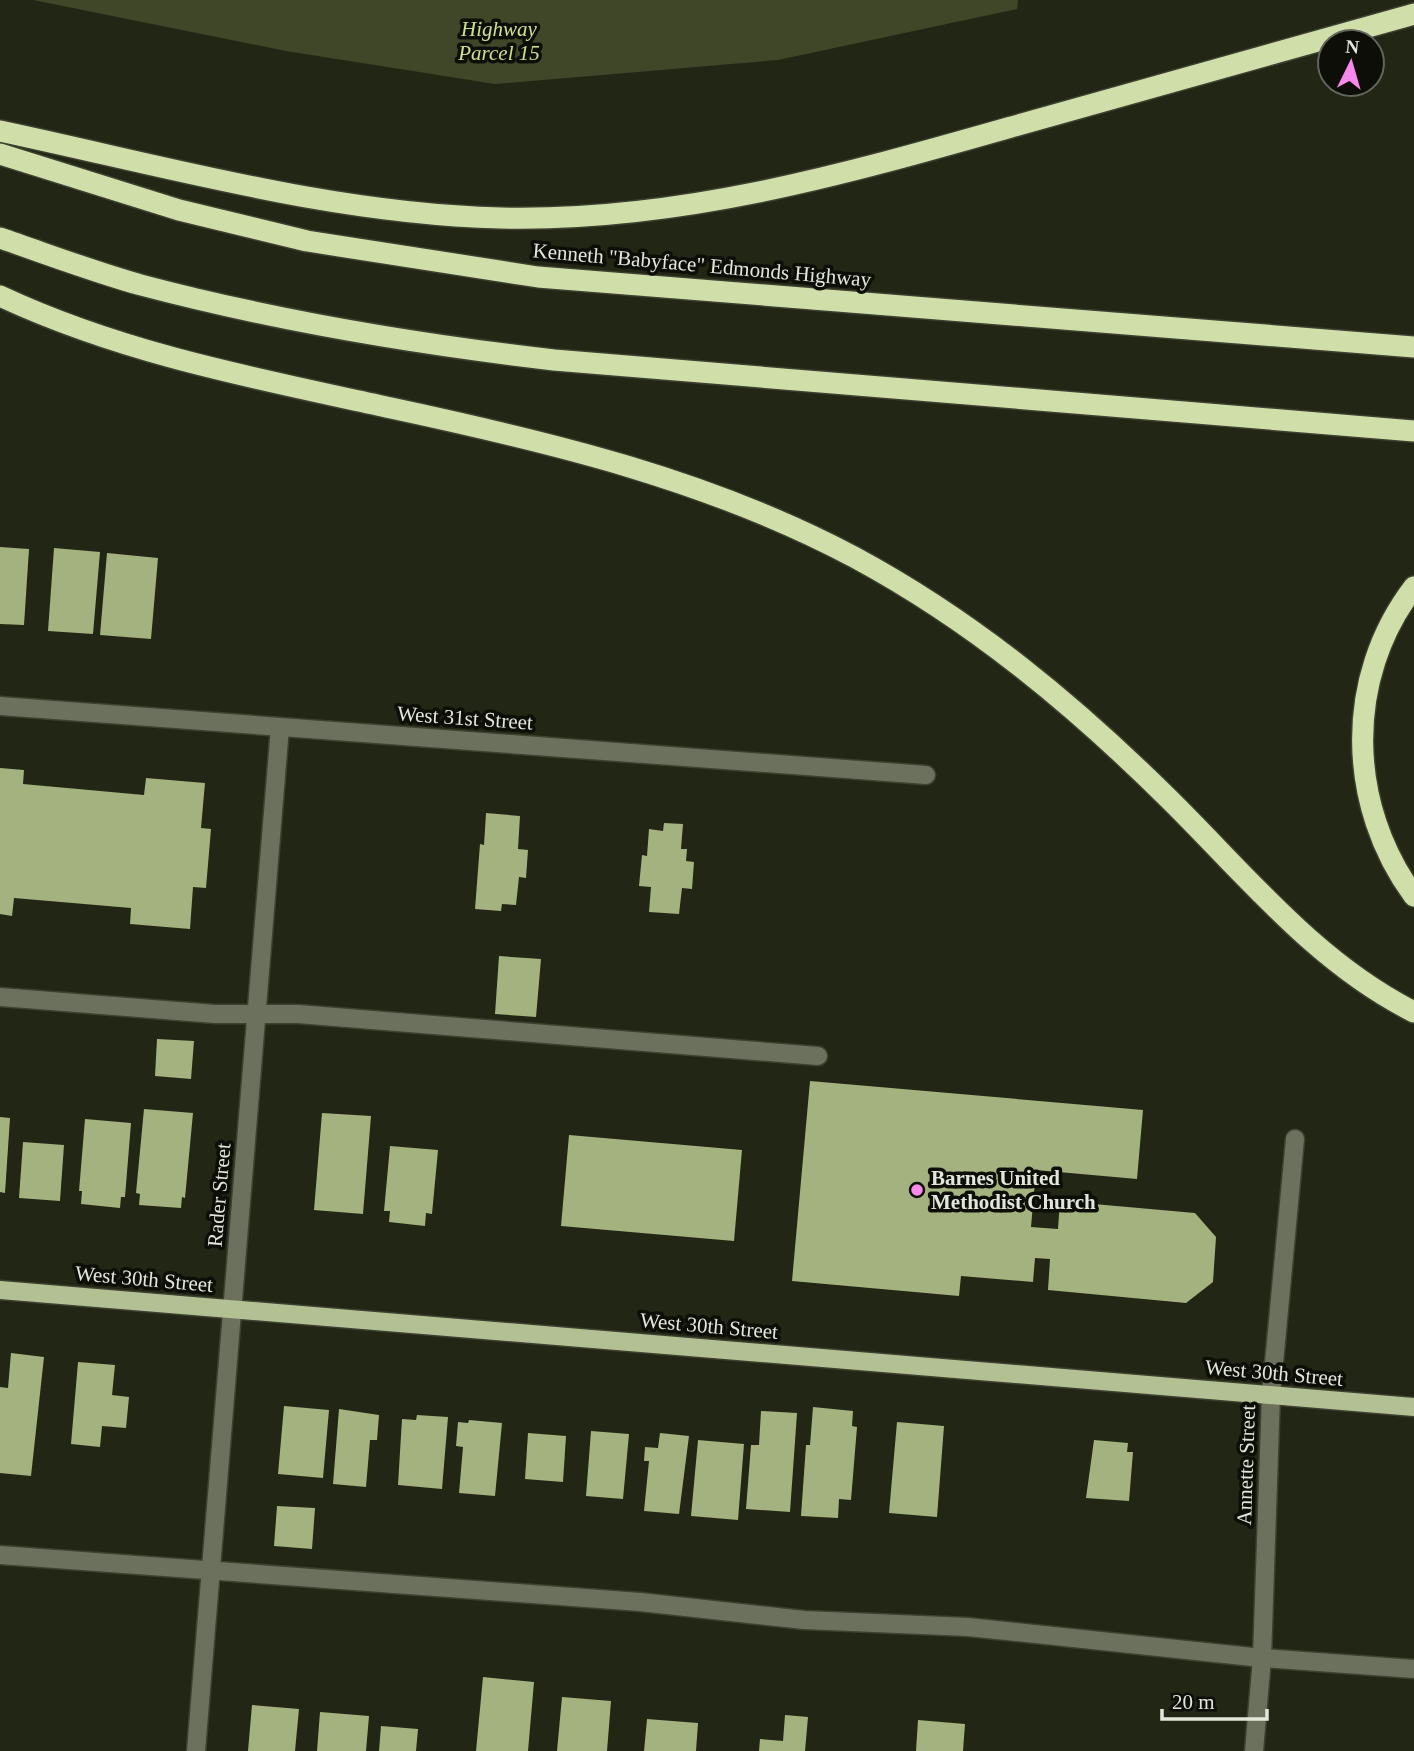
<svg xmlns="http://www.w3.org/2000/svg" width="1414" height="1751" font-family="Georgia,serif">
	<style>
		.green { fill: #3f4728 }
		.building { fill: #a4b27f }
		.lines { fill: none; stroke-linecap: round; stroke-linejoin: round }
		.minor-casing { stroke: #3d4130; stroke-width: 21 }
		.major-casing { stroke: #3d4130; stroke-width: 21 }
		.highway-casing { stroke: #3d4130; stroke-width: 24 }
		.minor { stroke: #6b715c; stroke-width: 18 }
		.major { stroke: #b3c094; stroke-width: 18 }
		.highway { stroke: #d0dfaa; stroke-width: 21 }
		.poi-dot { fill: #f788ec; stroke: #0c0e07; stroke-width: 2.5 }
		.labels { text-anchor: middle; stroke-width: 7; stroke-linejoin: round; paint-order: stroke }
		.park-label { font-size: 21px; font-style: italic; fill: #cbe093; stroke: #0c0e07 }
		.street-label { font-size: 21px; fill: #e3e7db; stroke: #0c0e07 }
		.poi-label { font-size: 21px; font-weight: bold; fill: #e3e7db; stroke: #0c0e07; text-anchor: start }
	</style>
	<rect width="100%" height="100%" fill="#222614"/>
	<polygon class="green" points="33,0 1018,0 1017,9 778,60 495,84 286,51"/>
	<g class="building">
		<polygon points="0,547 29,549 24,625 0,624"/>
		<polygon points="54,548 100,552 93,634 48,631"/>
		<polygon points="107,553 158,558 151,639 100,635"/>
		<polygon points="0,768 24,770 23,784 144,795 146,778 205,783 201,828 211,829 206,888 193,887 190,929 130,924 131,908 14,898 12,916 0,914"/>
		<polygon points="486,813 520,816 518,849 528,850 526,878 519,877 516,905 502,904 501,911 475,909 480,844 484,845"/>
		<polygon points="664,823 683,824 681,849 687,849 686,861 694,862 692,889 682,888 679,914 649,912 651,887 639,886 642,855 647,856 649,829 663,831"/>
		<polygon points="499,956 541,959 536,1017 495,1014"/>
		<polygon points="157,1039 194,1041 191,1079 155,1076"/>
		<polygon points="810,1081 1143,1110 1137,1179 1036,1170 1031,1227 1058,1229 1060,1201 1195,1213 1216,1237 1213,1282 1186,1303 1048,1290 1050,1259 1035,1258 1033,1282 961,1276 959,1296 792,1281"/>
		<polygon points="144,1109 193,1113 185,1198 182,1197 181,1208 139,1205 140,1194 136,1193"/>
		<polygon points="322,1113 371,1116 363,1214 314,1210"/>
		<polygon points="0,1117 10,1118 5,1193 0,1192"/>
		<polygon points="85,1119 131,1123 125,1197 121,1197 120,1208 81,1204 82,1191 79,1191"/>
		<polygon points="569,1135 742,1150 734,1241 561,1226"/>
		<polygon points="23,1142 64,1145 60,1201 19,1198"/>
		<polygon points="390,1146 438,1150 432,1214 426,1213 425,1226 389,1222 390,1211 384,1211"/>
		<polygon points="11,1353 44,1357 31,1476 0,1473 0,1387 8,1388"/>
		<polygon points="78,1362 115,1365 112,1395 129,1397 126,1428 102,1426 100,1447 71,1444"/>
		<polygon points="284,1406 329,1410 323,1478 278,1474"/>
		<polygon points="813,1407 853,1411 852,1426 857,1427 851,1500 839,1499 838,1518 801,1516 806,1445 810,1445"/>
		<polygon points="339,1409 379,1415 377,1440 370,1440 366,1487 333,1484"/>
		<polygon points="761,1411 797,1413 790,1512 746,1509 751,1445 759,1445"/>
		<polygon points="417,1415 448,1417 442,1489 398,1485 402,1419 416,1420"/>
		<polygon points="469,1420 502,1423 495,1496 459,1493 463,1447 456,1446 458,1422 468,1423"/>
		<polygon points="897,1422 944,1426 937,1517 889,1513"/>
		<polygon points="591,1431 629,1434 623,1499 586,1496"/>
		<polygon points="528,1433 566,1436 563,1482 525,1479"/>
		<polygon points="660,1433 689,1436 679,1514 644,1511 649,1461 644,1461 645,1447 658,1448"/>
		<polygon points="698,1440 744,1444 738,1520 691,1516"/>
		<polygon points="1094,1440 1128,1443 1127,1452 1133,1452 1129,1501 1086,1498"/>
		<polygon points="277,1506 315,1508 312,1549 274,1546"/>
		<polygon points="483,1677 534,1682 528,1751 476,1751"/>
		<polygon points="562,1697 611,1701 607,1751 557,1751"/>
		<polygon points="252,1705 299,1709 295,1751 248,1751"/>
		<polygon points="320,1712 369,1716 366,1751 317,1751"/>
		<polygon points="785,1715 808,1717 805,1751 759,1751 760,1739 783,1741"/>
		<polygon points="647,1719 698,1723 696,1751 644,1751"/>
		<polygon points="918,1720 965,1724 963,1751 916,1751"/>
		<polygon points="381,1726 418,1729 416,1751 379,1751"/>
	</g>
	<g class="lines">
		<defs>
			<g id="minor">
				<polyline points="0,706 926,775"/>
				<polyline points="0,997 215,1014 298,1014 818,1056"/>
				<polyline points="0,1555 640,1602 804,1620 968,1627 1262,1658 1414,1669"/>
				<polyline points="196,1751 280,727"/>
				<polyline points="1254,1751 1262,1658 1271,1395 1295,1139"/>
			</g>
			<polyline id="major" points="0,1290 1414,1407"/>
			<g id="highway">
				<path d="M0,131C165,166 332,214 501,218C679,222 846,174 1015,126C1148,89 1281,52 1414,14"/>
				<polyline points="0,154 179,210 307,241 538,277 1414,347"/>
				<path d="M0,238C47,254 94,272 141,285C277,321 415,344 554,360L1414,431"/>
				<path d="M0,296C124,354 258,379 391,408C550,442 709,480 854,557C973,621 1074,705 1169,799C1246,875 1316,963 1414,1012"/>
				<path d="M1414,587C1344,678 1347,805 1414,896"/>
			</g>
		</defs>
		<use href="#minor" class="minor-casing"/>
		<use href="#major" class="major-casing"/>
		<use href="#highway" class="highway-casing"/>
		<use href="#minor" class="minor"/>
		<use href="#major" class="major"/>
		<use href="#highway" class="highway"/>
	</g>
	<circle class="poi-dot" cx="917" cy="1190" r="7"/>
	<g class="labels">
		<g class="park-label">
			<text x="499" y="36">Highway<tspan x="499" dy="24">Parcel 15</tspan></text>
		</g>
		<g class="street-label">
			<text transform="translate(702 265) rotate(5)" y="7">Kenneth "Babyface" Edmonds Highway</text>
			<text transform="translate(465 718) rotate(4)" y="7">West 31st Street</text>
			<text transform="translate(219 1195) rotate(-85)" y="7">Rader Street</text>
			<text transform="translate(144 1279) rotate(5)" y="7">West 30th Street</text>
			<text transform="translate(709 1326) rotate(5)" y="7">West 30th Street</text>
			<text transform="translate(1274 1373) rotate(5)" y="7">West 30th Street</text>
			<text transform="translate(1246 1465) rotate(-88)" y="7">Annette Street</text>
		</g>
		<g class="poi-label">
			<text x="931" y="1185">Barnes United<tspan x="931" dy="24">Methodist Church</tspan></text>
		</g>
	</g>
	<g transform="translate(1351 63) rotate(5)"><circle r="33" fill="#0c0e07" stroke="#62655c" stroke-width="2"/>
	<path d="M0-5L12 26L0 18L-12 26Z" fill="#f788ec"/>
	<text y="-10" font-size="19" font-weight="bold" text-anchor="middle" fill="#e3e7db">N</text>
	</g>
	<path d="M1162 1709v10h105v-10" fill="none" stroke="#e3e7db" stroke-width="3.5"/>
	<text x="1172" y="1709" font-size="21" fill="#e3e7db" stroke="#0c0e07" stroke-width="5" paint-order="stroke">20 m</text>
</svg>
